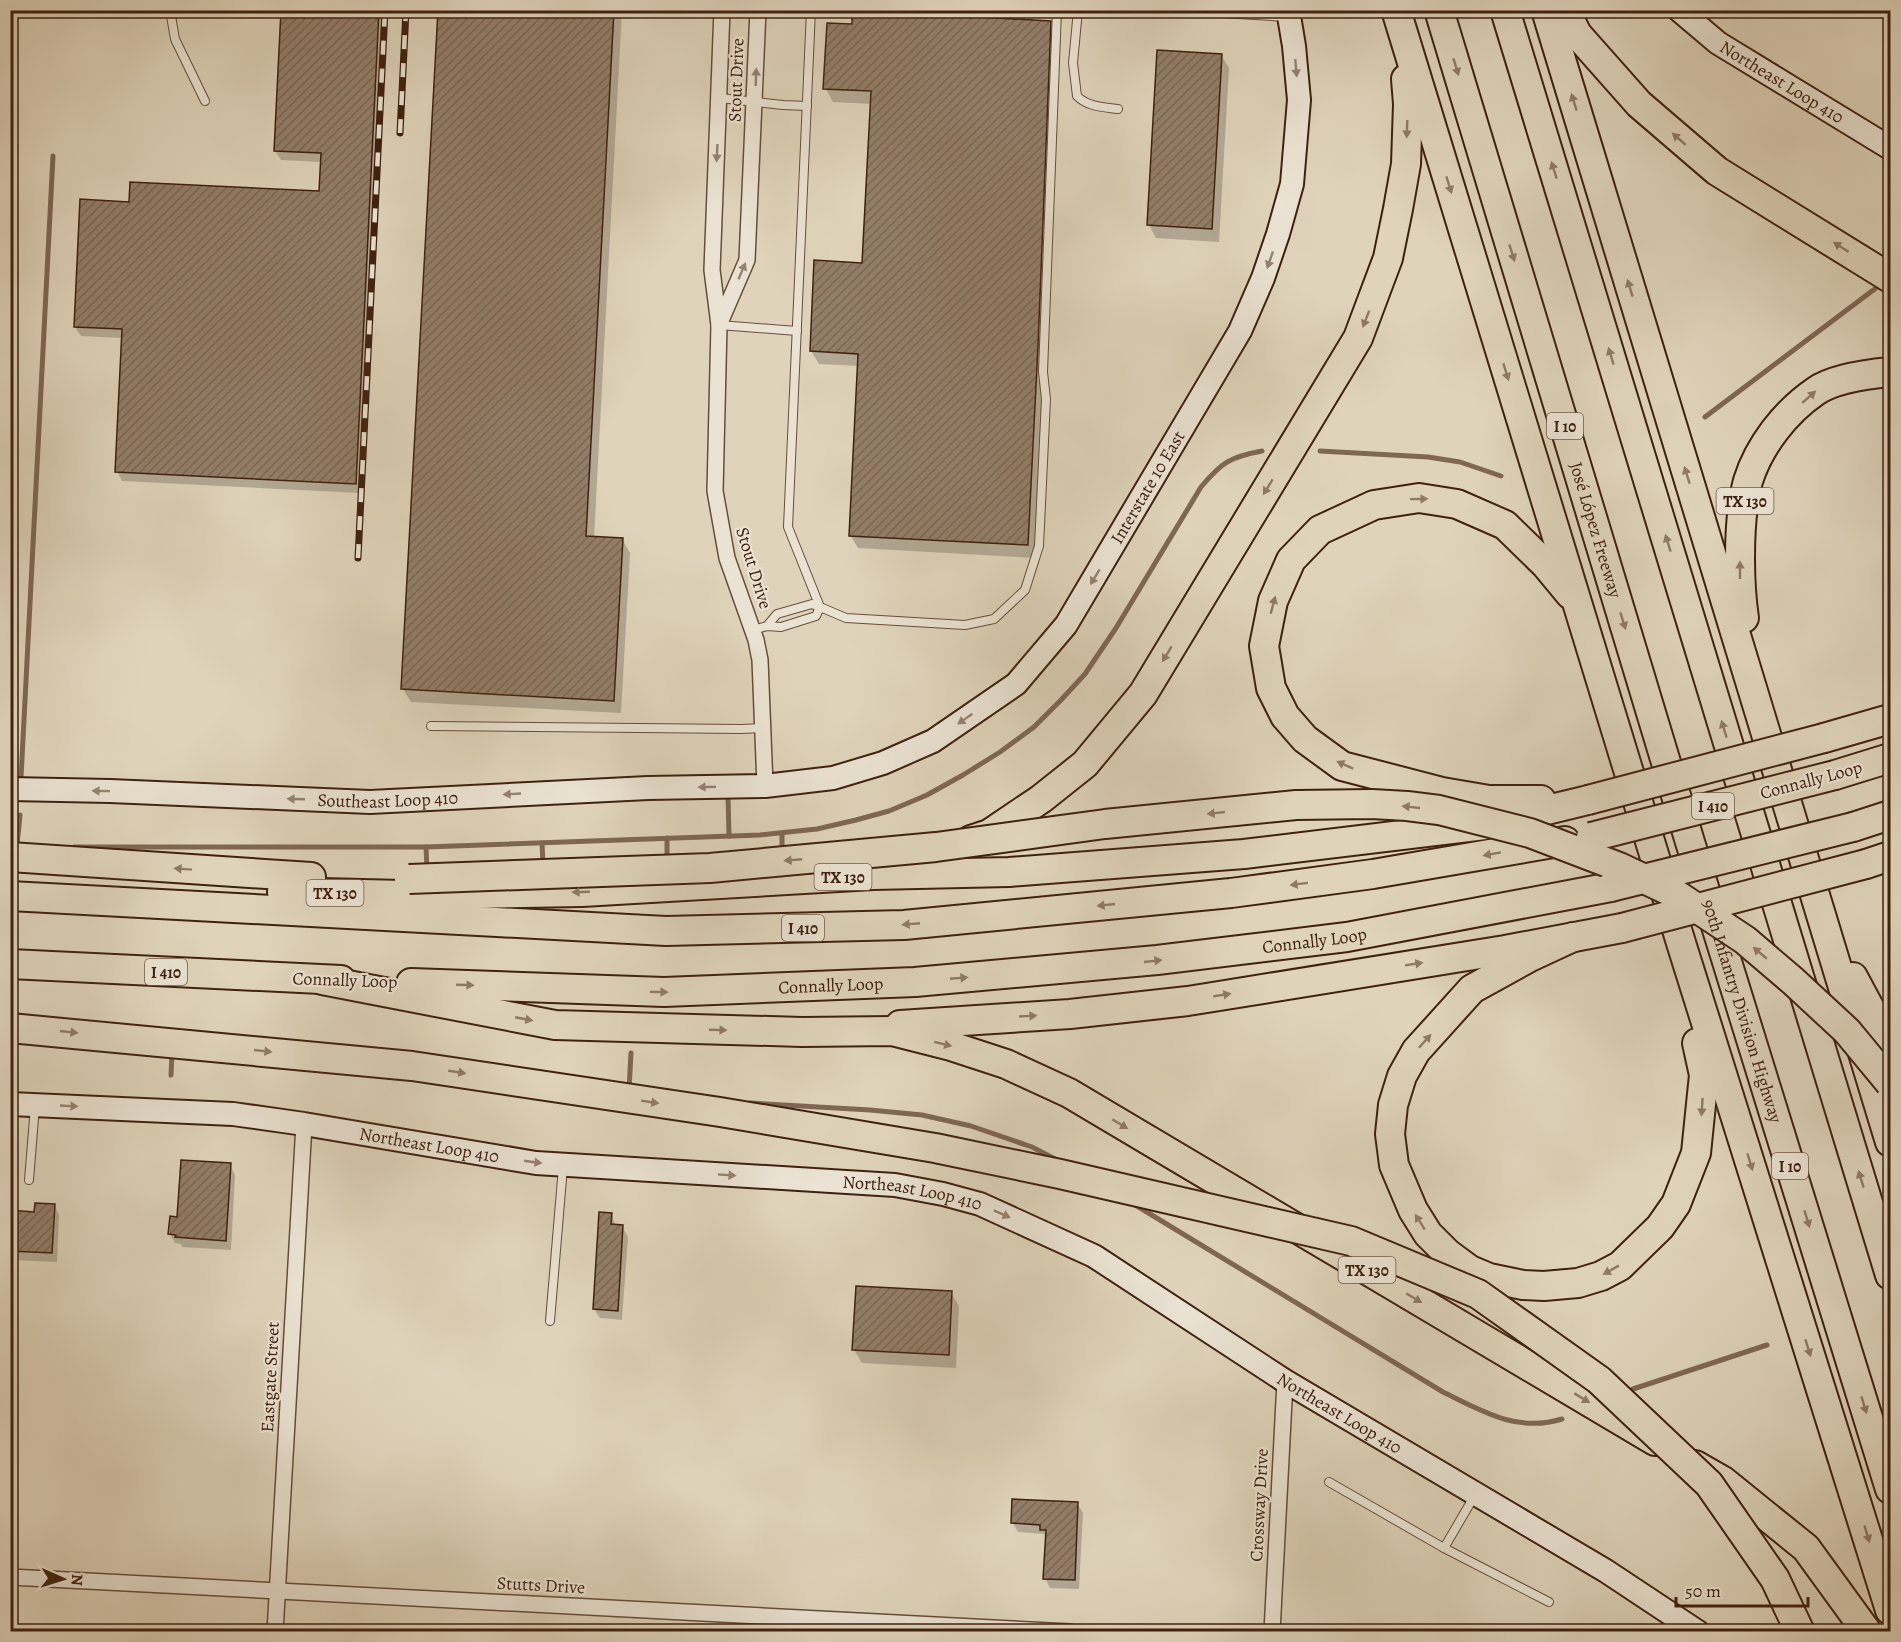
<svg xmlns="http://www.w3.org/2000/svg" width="1901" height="1642" font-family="Alegreya,serif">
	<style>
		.shadow { fill: #0003 }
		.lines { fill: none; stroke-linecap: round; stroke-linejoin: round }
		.stream { stroke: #7f6754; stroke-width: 5 }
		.building { fill: url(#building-hatch); stroke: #402010; stroke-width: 1.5 }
		.lane-casing { stroke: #684d3b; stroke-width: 10 }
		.street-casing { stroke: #684d3b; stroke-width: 18 }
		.secondary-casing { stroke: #402010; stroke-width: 26 }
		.highway-casing { stroke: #402010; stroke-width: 32 }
		.lane { stroke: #eae3d3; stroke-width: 8 }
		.street { stroke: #eae3d3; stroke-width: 15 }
		.secondary { stroke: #eae3d3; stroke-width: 22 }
		.highway { stroke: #dfd4bb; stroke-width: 28 }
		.rail-casing { stroke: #402010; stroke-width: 7 }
		.rail { stroke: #eae3d3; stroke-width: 4.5; stroke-dasharray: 14; stroke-linecap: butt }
		.highway-bridge-casing { stroke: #402010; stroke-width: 32; stroke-linecap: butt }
		.highway-bridge { stroke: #dfd4bb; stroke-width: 28 }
		.oneway { fill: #907a66 }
		.oneway2 { fill: #958272 }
		.labels { text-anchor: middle; stroke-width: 4.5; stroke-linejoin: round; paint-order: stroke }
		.shield { fill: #eae3d3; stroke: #735a4a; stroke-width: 1.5 }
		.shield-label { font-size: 16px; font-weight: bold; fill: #402010 }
		.street-label { font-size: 18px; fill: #402010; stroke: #eae3d3 }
	</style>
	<defs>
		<pattern id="building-hatch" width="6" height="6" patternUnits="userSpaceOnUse" patternTransform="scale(1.5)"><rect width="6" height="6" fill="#937e69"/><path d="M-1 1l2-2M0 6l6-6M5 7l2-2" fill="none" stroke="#796755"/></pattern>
	</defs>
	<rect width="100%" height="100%" fill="#dfd4bb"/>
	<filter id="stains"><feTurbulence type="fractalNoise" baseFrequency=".00333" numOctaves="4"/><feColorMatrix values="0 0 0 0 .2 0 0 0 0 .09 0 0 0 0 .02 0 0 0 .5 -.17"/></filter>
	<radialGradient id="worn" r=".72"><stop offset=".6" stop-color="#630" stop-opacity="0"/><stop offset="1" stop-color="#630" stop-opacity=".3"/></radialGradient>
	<g class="shadow">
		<polygon points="282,10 385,10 360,493 122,481 117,471 123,338 81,336 75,327 131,203 321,193 322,162 281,160 275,151"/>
		<polygon points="439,10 622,10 594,538 622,539 630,553 621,713 411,702 403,689"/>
		<polygon points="1808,10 1890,10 1890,16"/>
		<polygon points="1050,22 1057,35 1045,360 1034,558 858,548 850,535 859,366 819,364 811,351 863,264 872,104 833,102 825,88 853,26"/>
		<polygon points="1221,55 1229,68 1219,242 1156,238 1149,225"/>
		<polygon points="230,1165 235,1175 231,1250 182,1247 181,1244 175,1243 170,1234 178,1218"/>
		<polygon points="54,1205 59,1215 57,1262 10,1260 10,1212 36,1213"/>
		<polygon points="611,1214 616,1226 622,1227 628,1237 622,1320 600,1318 594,1309"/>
		<polygon points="951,1293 959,1306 956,1368 862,1363 854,1350"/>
		<polygon points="1077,1503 1083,1513 1079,1589 1050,1588 1045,1578 1047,1539 1044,1534 1018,1532 1013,1523"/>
	</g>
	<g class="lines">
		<g class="stream">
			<polyline points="1705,417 1876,288"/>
			<polyline points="1320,451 1428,457 1460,462 1501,476"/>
			<polyline points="21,778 53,156"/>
			<polyline points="728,797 729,836"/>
			<polyline points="667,838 667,861"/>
			<polyline points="542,843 543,864"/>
			<polyline points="17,845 20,815"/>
			<path d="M74,847H426L760,835L817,829L856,820L889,811L927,795L963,775L1000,752L1034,727L1061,700L1085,674L1116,628L1201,487C1222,462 1230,457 1262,451"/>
			<polyline points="426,847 427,869"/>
			<polyline points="782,854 782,834"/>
			<polyline points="171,1075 172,1053"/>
			<polyline points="629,1090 631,1053"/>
			<polyline points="750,1103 870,1110 922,1115 971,1126 1032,1147 1059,1161"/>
			<path d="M1132,1203L1443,1392C1482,1411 1517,1433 1562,1419"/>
			<polyline points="1633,1389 1767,1345"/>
		</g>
	</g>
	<g class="building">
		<polygon points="281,10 379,10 356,484 115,472 122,329 74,327 80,199 129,202 130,182 319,191 321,153 274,151"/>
		<polygon points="438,10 614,10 586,536 623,538 614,701 401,689"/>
		<polygon points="852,10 1051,21 1038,346 1028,545 849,536 858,354 810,351 814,260 862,263 871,91 823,89 827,23 852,24"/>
		<polygon points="1157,50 1222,54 1212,229 1147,225"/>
		<polygon points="181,1160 231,1163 226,1241 175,1237 176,1235 168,1234 170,1216 177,1217"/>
		<polygon points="35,1203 55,1204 52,1253 10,1251 10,1210 34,1212"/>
		<polygon points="599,1212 612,1213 611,1224 623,1225 618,1311 593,1309"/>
		<polygon points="856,1286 952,1291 949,1355 852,1350"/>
		<polygon points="1012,1499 1078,1502 1075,1580 1043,1579 1046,1530 1040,1530 1040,1525 1011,1523"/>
	</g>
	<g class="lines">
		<defs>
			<g id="lane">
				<polyline points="170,10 175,39 205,101"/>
				<polyline points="811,10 788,527 820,607 846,618 965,625 994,619 1025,590 1039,546 1046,399 1043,372 1057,10"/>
				<path d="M1078,10L1073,63L1077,96C1088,107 1103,107 1118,109"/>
				<polyline points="1171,10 1287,17"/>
				<polyline points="720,98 783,105 807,106"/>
				<polyline points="719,325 797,331"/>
				<polyline points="753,630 767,626 781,627 816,616 820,607 812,604 777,614 767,626"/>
				<polyline points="431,726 741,729 763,728"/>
				<polyline points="29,1180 35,1106"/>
				<polyline points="550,1321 563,1167"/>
				<polyline points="1329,1482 1444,1548 1475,1495"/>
				<polyline points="1444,1548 1549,1602"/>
			</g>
			<g id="street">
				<polyline points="722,10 712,270 719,325 715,491 727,558 756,640 760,660 765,786"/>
				<polyline points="719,325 747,260 758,10"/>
				<polyline points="10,1577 1070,1632"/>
				<polyline points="275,1632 304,1124"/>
				<polyline points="1272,1632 1285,1381"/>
			</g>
			<g id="secondary">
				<path id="s1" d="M1679,10L1718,43L1890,148"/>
				<path id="s2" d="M10,789L110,791L370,802L648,788L765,786L833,778L883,763L933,741L1016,684L1066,625L1240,331L1263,278L1278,234L1292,184L1299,100L1294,46L1288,10"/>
				<path id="s3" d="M10,1104L233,1114L304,1124L536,1163L895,1185L943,1194L980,1204L1094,1256L1285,1381L1606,1571L1698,1632"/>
			</g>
			<g id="highway">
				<polyline points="1396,10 1682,946 1890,1610"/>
				<path id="s4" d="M1439,10L1690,842L1890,1489"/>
				<polyline points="1505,10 1890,1275"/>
				<polyline points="1546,10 1890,1142"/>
				<polyline points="1565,10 1577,34 1639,104 1717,171 1890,278"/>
				<path d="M1744,618C1741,598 1740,579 1740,558C1740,533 1741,506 1748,481C1759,446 1785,412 1816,391C1833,379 1869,374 1890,372"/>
				<polyline points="1824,738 1890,719"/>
				<polyline points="1835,775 1890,758"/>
				<polyline points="1541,800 1489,800 1442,792 1342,766 1305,739 1285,716 1271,688 1264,646 1273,601 1291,560 1320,530 1374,505 1419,498 1457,504 1505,525 1546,565 1570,594"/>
				<polyline points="1853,827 1890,815"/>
				<polyline points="971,840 989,834 1041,799 1085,764 1143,694 1358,338 1388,258 1398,209 1406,164 1408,104 1406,79"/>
				<polyline points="10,857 311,877"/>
				<polyline points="1866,864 1890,856"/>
				<polyline points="282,892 403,895 582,892 873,875 1009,872 1244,854 1485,825 1588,800"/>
				<polyline points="10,896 666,931 904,925 1231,893 1373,874 1565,841"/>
				<polyline points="1573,937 1530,957 1472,989 1416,1051 1402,1076 1393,1105 1390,1134 1394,1165 1413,1210 1428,1234 1447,1253 1470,1270 1489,1278 1523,1285 1544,1286 1578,1283 1601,1276 1620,1266 1660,1227 1676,1204 1696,1153 1704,1075 1697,1043"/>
				<polyline points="10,964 341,980"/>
				<polyline points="1853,977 1890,1046"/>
				<polyline points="322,980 555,1025 802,1032 892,1031 951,1046 1006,1064 1069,1093 1655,1441"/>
				<path id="s5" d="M411,983L664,992L915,982L1157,960L1347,937L1611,887"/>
				<polyline points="900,1025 1070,1014 1188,1001 1505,950 1622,928"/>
				<polyline points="1695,1465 1723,1481 1806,1548 1867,1632"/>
			</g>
		</defs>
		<use href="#lane" class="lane-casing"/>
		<use href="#street" class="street-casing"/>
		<use href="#secondary" class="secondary-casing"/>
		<use href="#highway" class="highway-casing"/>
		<use href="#lane" class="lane"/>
		<use href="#street" class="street"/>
		<use href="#secondary" class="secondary"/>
		<use href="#highway" class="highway"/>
		<defs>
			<g id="rail">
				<polyline points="400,133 406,10"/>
				<polyline points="358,558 385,10"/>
			</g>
		</defs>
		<use href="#rail" class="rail-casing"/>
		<use href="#rail" class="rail"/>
		<defs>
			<g id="highway-bridge">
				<polyline points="1588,800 1824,738"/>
				<polyline points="1591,837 1835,775"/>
				<polyline points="409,879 710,868 936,847 1105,824 1296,805 1372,804 1407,806 1439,810 1530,833 1619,867 1674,893 1745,940 1793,981 1847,1031 1890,1083"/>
				<polyline points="1611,887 1853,827"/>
				<polyline points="1622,928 1866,864"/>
				<polyline points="10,1028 412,1066 720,1112 935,1148 1060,1174 1351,1241 1478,1294 1599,1380 1709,1484 1775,1579 1800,1632"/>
			</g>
		</defs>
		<use href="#highway-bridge" class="highway-bridge-casing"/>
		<use href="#highway-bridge" class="highway-bridge"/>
	</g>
	<defs><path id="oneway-solid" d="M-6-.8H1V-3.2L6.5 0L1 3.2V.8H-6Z" transform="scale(1.5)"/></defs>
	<g class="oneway">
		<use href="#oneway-solid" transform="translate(1456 67) rotate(73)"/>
		<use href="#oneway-solid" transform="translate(1574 102) rotate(-107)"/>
		<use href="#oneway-solid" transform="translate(1407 129) rotate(92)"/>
		<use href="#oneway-solid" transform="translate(1679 139) rotate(-139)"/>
		<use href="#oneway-solid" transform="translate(1554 170) rotate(-107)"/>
		<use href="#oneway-solid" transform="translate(1449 185) rotate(73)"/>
		<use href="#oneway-solid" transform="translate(1841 247) rotate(-148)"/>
		<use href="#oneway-solid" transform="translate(1512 253) rotate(73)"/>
		<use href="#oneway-solid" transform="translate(1630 288) rotate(-107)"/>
		<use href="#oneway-solid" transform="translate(1366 319) rotate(111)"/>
		<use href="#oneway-solid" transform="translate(1611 356) rotate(-107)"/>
		<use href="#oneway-solid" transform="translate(1506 372) rotate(73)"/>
		<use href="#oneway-solid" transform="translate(1809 397) rotate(-41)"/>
		<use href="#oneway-solid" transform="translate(1687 475) rotate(-107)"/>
		<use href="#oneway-solid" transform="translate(1268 487) rotate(121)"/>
		<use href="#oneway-solid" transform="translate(1419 499) rotate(-1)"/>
		<use href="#oneway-solid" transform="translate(1668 543) rotate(-107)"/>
		<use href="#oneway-solid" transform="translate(1740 570) rotate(-90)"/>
		<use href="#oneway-solid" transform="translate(1273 605) rotate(-75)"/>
		<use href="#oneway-solid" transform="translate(1623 621) rotate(73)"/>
		<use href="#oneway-solid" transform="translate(1167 654) rotate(121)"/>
		<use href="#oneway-solid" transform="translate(1724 729) rotate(-107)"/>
		<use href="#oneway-solid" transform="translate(1345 765) rotate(-156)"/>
		<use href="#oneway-solid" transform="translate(1411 807) rotate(-174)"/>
		<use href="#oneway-solid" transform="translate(1216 813) rotate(174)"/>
		<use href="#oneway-solid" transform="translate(1492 854) rotate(170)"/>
		<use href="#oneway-solid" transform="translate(793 860) rotate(175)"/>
		<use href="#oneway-solid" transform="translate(183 869) rotate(-176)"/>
		<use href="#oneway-solid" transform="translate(1299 884) rotate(173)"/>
		<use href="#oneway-solid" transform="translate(581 892) rotate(178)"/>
		<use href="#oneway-solid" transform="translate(1106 905) rotate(174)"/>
		<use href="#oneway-solid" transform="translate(911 924) rotate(175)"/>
		<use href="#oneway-solid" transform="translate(1760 953) rotate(-140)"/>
		<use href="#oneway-solid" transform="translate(1153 961) rotate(-6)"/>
		<use href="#oneway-solid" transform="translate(1414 964) rotate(-9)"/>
		<use href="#oneway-solid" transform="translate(959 978) rotate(-5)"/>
		<use href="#oneway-solid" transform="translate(465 985) rotate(2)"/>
		<use href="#oneway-solid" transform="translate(659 992) rotate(1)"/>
		<use href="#oneway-solid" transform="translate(1222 995) rotate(-9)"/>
		<use href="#oneway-solid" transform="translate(1028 1016) rotate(-3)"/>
		<use href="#oneway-solid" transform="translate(524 1019) rotate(11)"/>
		<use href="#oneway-solid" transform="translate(718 1030) rotate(2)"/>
		<use href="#oneway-solid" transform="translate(69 1032) rotate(6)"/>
		<use href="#oneway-solid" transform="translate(1425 1041) rotate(-48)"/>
		<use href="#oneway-solid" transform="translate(943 1044) rotate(14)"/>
		<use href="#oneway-solid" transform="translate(263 1051) rotate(6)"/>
		<use href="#oneway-solid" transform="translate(457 1072) rotate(9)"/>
		<use href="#oneway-solid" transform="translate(650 1102) rotate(9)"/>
		<use href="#oneway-solid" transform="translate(1702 1107) rotate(94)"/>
		<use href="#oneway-solid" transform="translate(1120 1124) rotate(31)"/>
		<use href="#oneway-solid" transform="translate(1750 1162) rotate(73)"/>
		<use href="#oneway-solid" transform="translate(1861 1179) rotate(-107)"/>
		<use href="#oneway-solid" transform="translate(1807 1219) rotate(73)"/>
		<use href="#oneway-solid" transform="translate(1420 1222) rotate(-122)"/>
		<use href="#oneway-solid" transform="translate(1611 1270) rotate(151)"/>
		<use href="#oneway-solid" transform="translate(1414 1298) rotate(31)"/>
		<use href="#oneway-solid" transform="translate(1808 1348) rotate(73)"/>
		<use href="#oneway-solid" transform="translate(1582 1398) rotate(31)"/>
		<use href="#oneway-solid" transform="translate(1864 1405) rotate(73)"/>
		<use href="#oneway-solid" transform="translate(1867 1534) rotate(73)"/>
	</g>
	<g class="oneway2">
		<use href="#oneway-solid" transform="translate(1296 68) rotate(85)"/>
		<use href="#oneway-solid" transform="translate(756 77) rotate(-88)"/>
		<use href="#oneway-solid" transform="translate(717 153) rotate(93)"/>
		<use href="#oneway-solid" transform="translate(1270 260) rotate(109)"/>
		<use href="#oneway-solid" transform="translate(742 271) rotate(-67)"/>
		<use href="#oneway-solid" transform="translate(1095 577) rotate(121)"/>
		<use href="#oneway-solid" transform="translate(965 719) rotate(145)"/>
		<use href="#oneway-solid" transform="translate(707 787) rotate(179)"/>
		<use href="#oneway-solid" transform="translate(101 791) rotate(-179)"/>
		<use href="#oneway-solid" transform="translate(512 794) rotate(177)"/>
		<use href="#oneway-solid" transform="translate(296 799) rotate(-178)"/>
		<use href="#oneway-solid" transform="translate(69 1106) rotate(3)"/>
		<use href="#oneway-solid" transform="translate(533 1162) rotate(8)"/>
		<use href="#oneway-solid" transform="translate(727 1175) rotate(4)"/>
		<use href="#oneway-solid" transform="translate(1002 1214) rotate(24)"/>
	</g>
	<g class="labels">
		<g class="shield">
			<rect x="1547" y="413" width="36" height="26" rx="4.5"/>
			<rect x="1716.5" y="488" width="57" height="26" rx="4.5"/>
			<rect x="1692" y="793" width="42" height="26" rx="4.5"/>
			<rect x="814.5" y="864" width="57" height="26" rx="4.5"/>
			<rect x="306.5" y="880" width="57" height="26" rx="4.5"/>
			<rect x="782" y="915" width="42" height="26" rx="4.5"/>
			<rect x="145" y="959" width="42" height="26" rx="4.5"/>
			<rect x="1772" y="1153" width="36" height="26" rx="4.5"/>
			<rect x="1338.5" y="1257" width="57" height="26" rx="4.5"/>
		</g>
		<g class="shield-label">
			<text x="1565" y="432">I 10</text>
			<text x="1745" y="507">TX 130</text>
			<text x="1713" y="812">I 410</text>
			<text x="843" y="883">TX 130</text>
			<text x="335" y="899">TX 130</text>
			<text x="803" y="934">I 410</text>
			<text x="166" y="978">I 410</text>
			<text x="1790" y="1172">I 10</text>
			<text x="1367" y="1276">TX 130</text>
		</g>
		<g class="street-label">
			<text transform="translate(736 80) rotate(-88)" y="6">Stout Drive</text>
			<text dy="6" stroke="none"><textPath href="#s1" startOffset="126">Northeast Loop 410</textPath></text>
			<text dy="6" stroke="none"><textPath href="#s2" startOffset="1269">Interstate 10 East</textPath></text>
			<text dy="6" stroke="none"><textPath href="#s4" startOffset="543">José López Freeway</textPath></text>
			<text transform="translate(754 568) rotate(73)" y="6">Stout Drive</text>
			<text transform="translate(1811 780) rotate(-15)" y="6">Connally Loop</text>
			<text dy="6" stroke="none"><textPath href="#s2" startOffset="378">Southeast Loop 410</textPath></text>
			<text dy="6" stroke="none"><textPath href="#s5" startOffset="906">Connally Loop</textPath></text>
			<text transform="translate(345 980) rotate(2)" y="6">Connally Loop</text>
			<text dy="6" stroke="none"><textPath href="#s5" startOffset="420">Connally Loop</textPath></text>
			<text dy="6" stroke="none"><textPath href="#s4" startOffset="1046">90th Infantry Division Highway</textPath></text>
			<text dy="6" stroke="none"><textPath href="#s3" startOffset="422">Northeast Loop 410</textPath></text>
			<text dy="6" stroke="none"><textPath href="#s3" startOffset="908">Northeast Loop 410</textPath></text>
			<text transform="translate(270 1377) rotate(-87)" y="6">Eastgate Street</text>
			<text dy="6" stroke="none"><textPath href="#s3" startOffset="1394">Northeast Loop 410</textPath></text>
			<text transform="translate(1259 1505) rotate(-87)" y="6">Crossway Drive</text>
			<text transform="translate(541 1585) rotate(3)" y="6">Stutts Drive</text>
		</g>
	</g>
	<rect width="1901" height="1642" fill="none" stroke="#dfd4bb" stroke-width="36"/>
	<rect x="12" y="12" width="1877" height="1618" fill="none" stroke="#402010" stroke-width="3"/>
	<rect x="18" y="18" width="1865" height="1606" fill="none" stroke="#402010" stroke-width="1.5"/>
	<g transform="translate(63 1579) rotate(93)" stroke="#eae3d3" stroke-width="4.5" paint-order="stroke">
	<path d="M0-4.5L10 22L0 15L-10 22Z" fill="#402010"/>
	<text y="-9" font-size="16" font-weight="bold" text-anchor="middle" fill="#402010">N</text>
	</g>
	<path d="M1676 1597v9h132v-9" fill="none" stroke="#402010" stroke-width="3"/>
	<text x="1685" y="1597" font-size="18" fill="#402010" stroke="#eae3d3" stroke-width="4.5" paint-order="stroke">50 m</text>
	<rect width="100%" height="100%" filter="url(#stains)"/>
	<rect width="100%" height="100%" fill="url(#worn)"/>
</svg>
